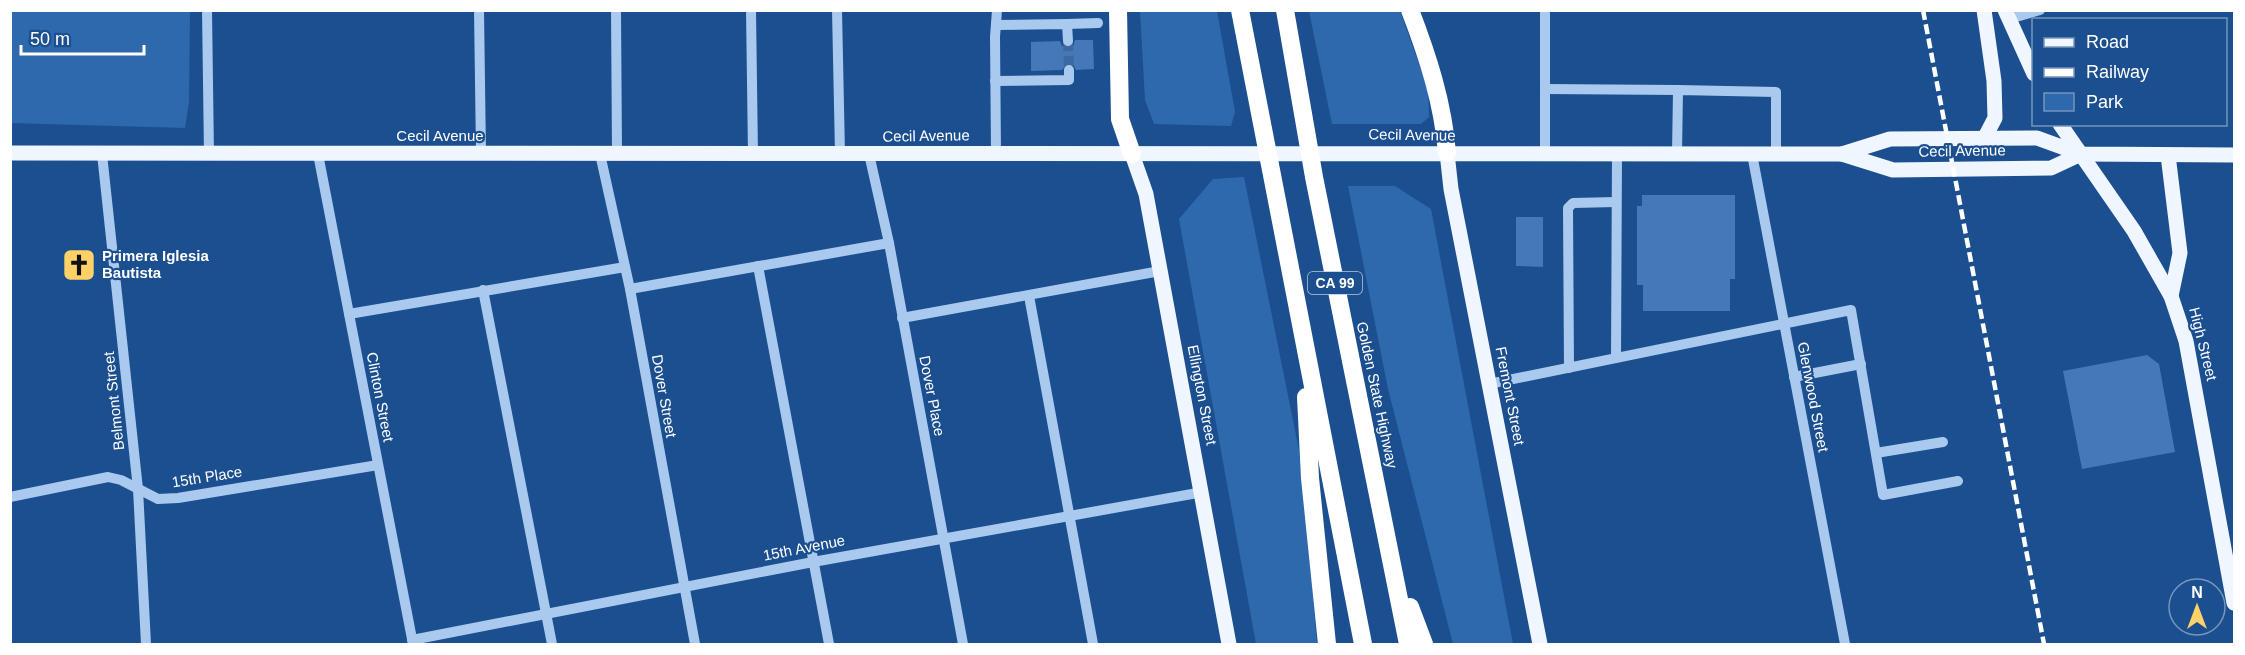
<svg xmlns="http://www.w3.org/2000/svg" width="2245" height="655" font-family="Arial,sans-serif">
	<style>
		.green { fill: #2e69ad }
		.building { fill: #4478b7 }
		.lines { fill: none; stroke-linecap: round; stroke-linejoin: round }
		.minor-tunnel { stroke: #3d69a0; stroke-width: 10; stroke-dasharray: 10 5; stroke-linecap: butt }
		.minor { stroke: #a9c9ee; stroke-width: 10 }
		.major { stroke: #f0f6ff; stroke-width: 15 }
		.highway { stroke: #fff; stroke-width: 18 }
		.rail { stroke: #fff; stroke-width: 4.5; stroke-dasharray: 10 4.5; stroke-linecap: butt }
		.labels { text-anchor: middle; stroke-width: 4.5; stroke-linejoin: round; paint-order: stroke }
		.shield { fill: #1b4f8f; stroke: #bbcadd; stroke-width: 1.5 }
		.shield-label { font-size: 14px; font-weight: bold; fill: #fff }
		.street-label { font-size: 15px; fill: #fff; stroke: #1b4f8f }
		.poi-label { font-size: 15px; font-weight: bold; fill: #fff; stroke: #1b4f8f; text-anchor: start }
	</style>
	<rect width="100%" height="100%" fill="#1b4f8f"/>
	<g class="green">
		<polygon points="11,10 190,11 189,102 185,128 11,123"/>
		<polygon points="1140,11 1217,11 1235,112 1231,126 1154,124 1145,100"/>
		<polygon points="1309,11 1400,11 1428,89 1429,117 1421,124 1332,124"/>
		<polygon points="1244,177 1302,465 1317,644 1256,644 1179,219 1213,179"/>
		<polygon points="1348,186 1395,186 1431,209 1513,644 1453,644 1388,389"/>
	</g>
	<g class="building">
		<polygon points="1075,40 1093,40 1094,69 1076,70 1073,64 1068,63 1062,70 1031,71 1031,42 1060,41 1062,46 1068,48 1073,47"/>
		<polygon points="1642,195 1735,195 1735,279 1730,279 1730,311 1643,311 1643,285 1637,285 1637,206 1642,206"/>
		<polygon points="1516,217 1543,217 1543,267 1516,266"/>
		<polygon points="2147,355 2159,364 2175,452 2082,469 2063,371"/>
	</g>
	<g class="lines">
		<polyline class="minor-tunnel" points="1068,41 1069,70"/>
		<g class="minor">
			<polyline points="207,10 209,155"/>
			<polyline points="479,10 481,154"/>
			<polyline points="616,10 617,154"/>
			<polyline points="751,10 753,155"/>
			<polyline points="837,10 840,154"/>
			<polyline points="1545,10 1545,154"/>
			<polyline points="2009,19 2040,10"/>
			<polyline points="1067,24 1098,23"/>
			<polyline points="996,25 1067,24 1068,41"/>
			<polyline points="995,81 1069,80 1069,70"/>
			<polyline points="1545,89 1678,90"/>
			<polyline points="996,153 995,37 997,10"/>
			<polyline points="102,154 138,489 146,644"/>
			<polyline points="318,154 413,644"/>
			<polyline points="600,154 630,289 695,644"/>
			<polyline points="869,154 889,243 963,644"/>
			<polyline points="1677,154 1678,90 1776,92 1776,154"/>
			<polyline points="1752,154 1845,644"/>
			<polyline points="758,266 829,644"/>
			<polyline points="630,289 889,243"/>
			<polyline points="483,290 552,644"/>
			<polyline points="1029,296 1093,644"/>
			<polyline points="349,314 625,267"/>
			<polyline points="902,318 1160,271"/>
			<polyline points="1616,358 1617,154"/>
			<polyline points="1569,368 1568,208 1573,203 1616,202"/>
			<polyline points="1794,377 1861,364"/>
			<polyline points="1489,384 1851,310 1883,495 1958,481"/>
			<polyline points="1876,453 1943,442"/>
			<polyline points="10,497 108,477 121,480 158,499 178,498 378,465"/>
			<polyline points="412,640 813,562 1203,492"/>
		</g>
		<g class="major">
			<polyline points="2005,10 2034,74"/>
			<polyline points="2060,124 2134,231 2171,296 2186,341 2234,603"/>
			<polyline points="1984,139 1995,118 1994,81 1984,10"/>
			<polyline points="10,153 1842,154 1893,170 2051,168 2081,154"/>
			<polyline points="1447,153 1451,189 1540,644"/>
			<polyline points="1132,154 1146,194 1229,644"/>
			<polyline points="1842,154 1890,139 2037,138 2081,154 2234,155"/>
			<polyline points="2168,155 2180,253 2171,296"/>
		</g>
		<g class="highway">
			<polyline points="1118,10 1120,119 1132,154"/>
			<polyline points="1240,10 1363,644"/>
			<polyline points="1285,10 1314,177 1408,644"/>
			<path d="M1410,10C1428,57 1443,103 1447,153"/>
			<polyline points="1306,397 1310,478 1327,644"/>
			<polyline points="1410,607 1424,644"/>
		</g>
		<polyline class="rail" points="1923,10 2044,644"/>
	</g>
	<defs>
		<symbol id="church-square" viewBox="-11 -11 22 22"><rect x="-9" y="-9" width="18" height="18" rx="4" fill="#ffd166" stroke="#1b4f8f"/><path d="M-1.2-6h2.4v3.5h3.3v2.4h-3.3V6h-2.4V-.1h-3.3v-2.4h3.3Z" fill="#111"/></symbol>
	</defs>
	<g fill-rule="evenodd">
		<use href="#church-square" x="60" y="246" width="38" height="38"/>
	</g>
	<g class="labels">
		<rect class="shield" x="1308" y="272" width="54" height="22" rx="4.5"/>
		<g class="shield-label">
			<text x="1335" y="288">CA 99</text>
		</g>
		<g class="street-label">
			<text transform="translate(1412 135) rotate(1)" y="5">Cecil Avenue</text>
			<text x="440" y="141">Cecil Avenue</text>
			<text transform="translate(926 136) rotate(-1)" y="5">Cecil Avenue</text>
			<text transform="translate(1962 151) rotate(-1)" y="5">Cecil Avenue</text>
			<text transform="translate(2203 344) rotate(76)" y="5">High Street</text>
			<text transform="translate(1202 395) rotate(79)" y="5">Ellington Street</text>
			<text transform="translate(1377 395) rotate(78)" y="5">Golden State Highway</text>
			<text transform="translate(664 396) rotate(80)" y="5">Dover Street</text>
			<text transform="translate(932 396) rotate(79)" y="5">Dover Place</text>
			<text transform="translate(1510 396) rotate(79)" y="5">Fremont Street</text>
			<text transform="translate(380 397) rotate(79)" y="5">Clinton Street</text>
			<text transform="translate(1813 397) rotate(79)" y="5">Glenwood Street</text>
			<text transform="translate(114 401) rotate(-96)" y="5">Belmont Street</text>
			<text transform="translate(207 477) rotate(-9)" y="5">15th Place</text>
			<text transform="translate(804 548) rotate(-11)" y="5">15th Avenue</text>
		</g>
		<g class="poi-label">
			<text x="102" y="261">Primera Iglesia<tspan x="102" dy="17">Bautista</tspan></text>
		</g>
	</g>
	<rect width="2245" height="655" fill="none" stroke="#ffffff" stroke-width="24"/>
	<rect x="2032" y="18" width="195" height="108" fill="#1b4f8f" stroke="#7695bc" stroke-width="1.5"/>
	<rect x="2044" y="38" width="30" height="9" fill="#f0f6ff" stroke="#7695bc" stroke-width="1.5"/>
	<text x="2086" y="48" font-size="18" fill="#ffffff">Road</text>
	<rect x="2044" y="68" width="30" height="9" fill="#ffffff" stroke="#7695bc" stroke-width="1.5"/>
	<text x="2086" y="78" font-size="18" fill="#ffffff">Railway</text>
	<rect x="2044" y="93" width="30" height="18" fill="#2e69ad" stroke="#7695bc" stroke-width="1.5"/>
	<text x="2086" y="108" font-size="18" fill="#ffffff">Park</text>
	<g transform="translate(2197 607)"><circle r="28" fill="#1b4f8f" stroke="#7695bc" stroke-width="1.5"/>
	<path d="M0-4.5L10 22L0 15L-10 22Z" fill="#ffd166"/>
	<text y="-9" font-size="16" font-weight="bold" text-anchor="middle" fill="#ffffff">N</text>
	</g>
	<path d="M21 45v9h123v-9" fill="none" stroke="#ffffff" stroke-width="3"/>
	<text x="30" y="45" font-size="18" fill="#ffffff" stroke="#1b4f8f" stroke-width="4.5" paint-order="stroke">50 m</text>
</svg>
